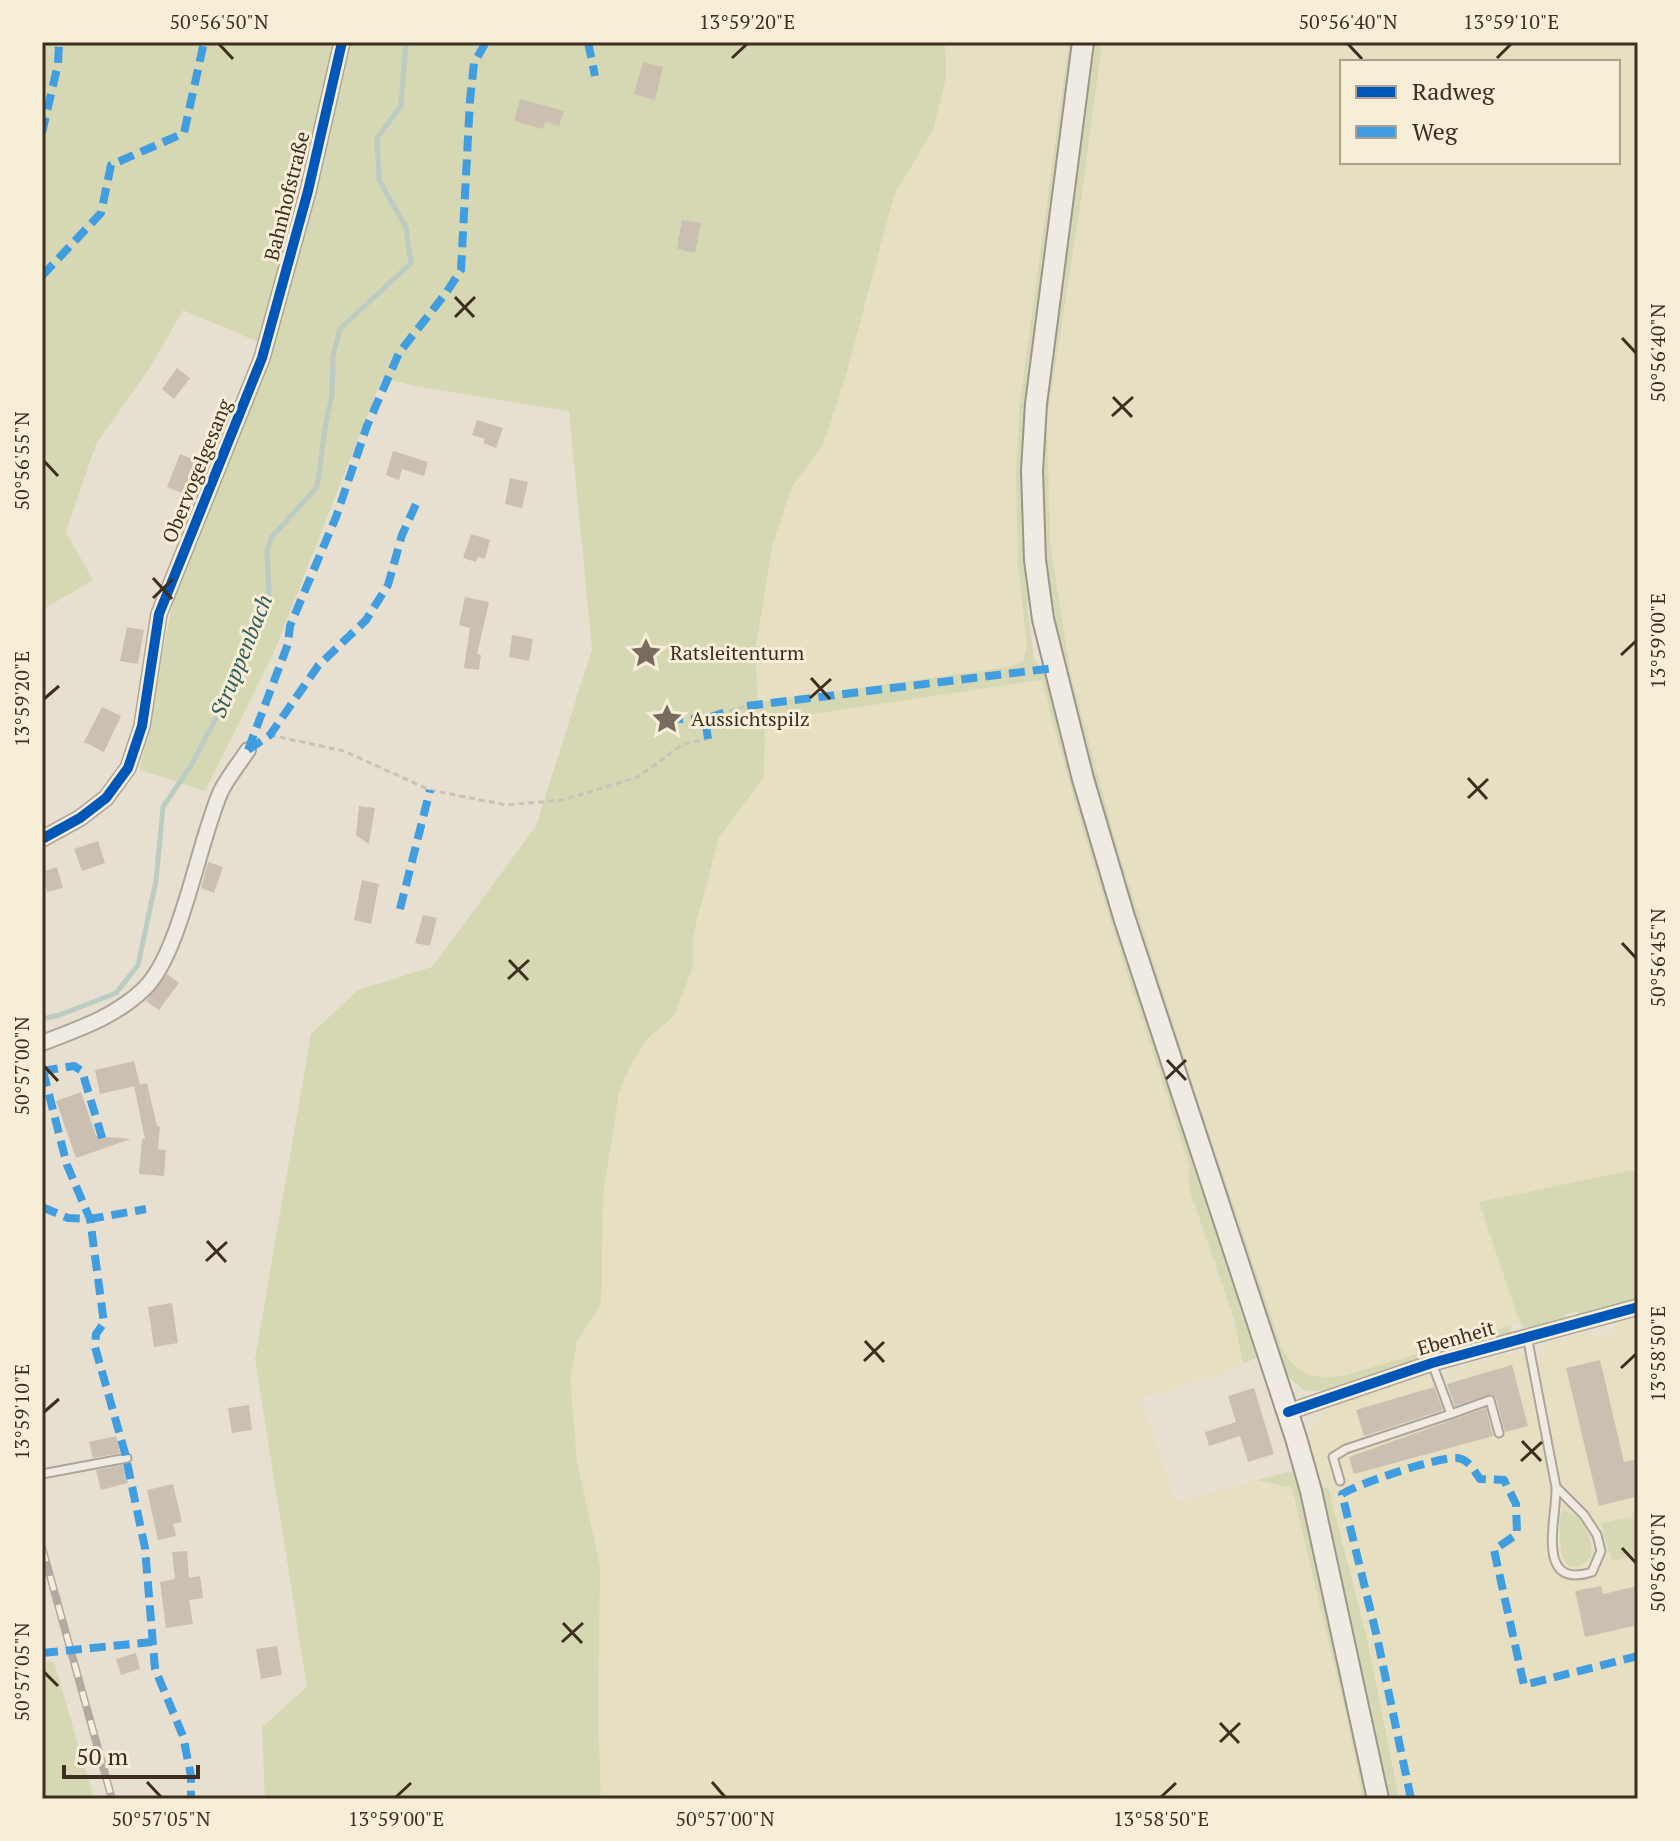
<svg xmlns="http://www.w3.org/2000/svg" width="1680" height="1841" font-family="'PT Serif',serif">
	<style>
		.farmland { fill: #e6dfc2; fill-rule: evenodd }
		.green { fill: #d6d7b3 }
		.lines { fill: none; stroke-linecap: round; stroke-linejoin: round }
		.stream { stroke: #bcccc2; stroke-width: 5 }
		.building { fill: #cbbfb2 }
		.lane-casing { stroke: #ada599; stroke-width: 11 }
		.street-casing { stroke: #ada599; stroke-width: 18 }
		.secondary-casing { stroke: #9c958a; stroke-width: 24 }
		.path { stroke: #c8c2b9; stroke-width: 3; stroke-dasharray: 6 4; stroke-linecap: butt }
		.lane { stroke: #efebe3; stroke-width: 7 }
		.street { stroke: #efebe3; stroke-width: 14 }
		.secondary { stroke: #efebe3; stroke-width: 20 }
		.rail-casing { stroke: #afaaa2; stroke-width: 8 }
		.rail { stroke: #f7eed8; stroke-width: 5; stroke-dasharray: 15; stroke-linecap: butt }
		.quiet { stroke: #3f9de0; stroke-width: 8; stroke-dasharray: 16 8; stroke-linecap: butt }
		.cycleway-casing { stroke: #f7eed8; stroke-width: 15 }
		.cycleway { stroke: #0057b8; stroke-width: 10 }
		.ticks { fill: none; stroke: #3d2e20; stroke-width: 3 }
		.labels { text-anchor: middle; stroke-width: 6; stroke-linejoin: round; paint-order: stroke }
		.street-label { font-size: 20px; fill: #3d2e20; stroke: #f7eed8 }
		.poi-label { font-size: 20px; fill: #3d2e20; stroke: #f7eed8; text-anchor: start }
		.water-label { font-size: 22px; font-style: italic; fill: #2f5d5a; stroke: #f7eed8 }
		.neatline { fill: none; stroke: #3d2e20; stroke-width: 3 }
		.ticks-label { font-size: 20px; text-anchor: middle; fill: #3d2e20 }
	</style>
	<rect width="100%" height="100%" fill="#e7e0d1"/>
	<g class="farmland">
		<polygon points="945,42 1069,42 1020,402 1016,470 1018,563 1027,646 1023,661 1009,667 757,702 755,652 772,547 791,489 824,443 846,375 894,195 933,130 946,79"/>
		<path d="M1102,42H1638V1169L1480,1202L1520,1323L1344,1376L1321,1378L1304,1375L1292,1365L1283,1351L1195,1091L1118,850L1070,672L1050,542L1047,419L1082,193ZM1342,62H1618V162H1342Z"/>
		<polygon points="1042,680 1068,782 1110,923 1189,1165 1189,1188 1234,1319 1243,1364 1229,1371 1141,1399 1176,1502 1257,1480 1292,1488 1347,1718 1363,1799 601,1799 598,1720 600,1566 577,1462 570,1379 577,1341 601,1304 603,1195 619,1093 629,1068 647,1039 674,1016 693,966 693,935 719,837 764,777 765,721"/>
		<polygon points="1638,1316 1638,1507 1634,1508 1632,1517 1601,1523 1612,1561 1638,1556 1638,1799 1399,1799 1366,1635 1327,1487 1320,1489 1314,1465 1309,1443 1312,1427 1324,1412 1351,1399 1432,1374 1435,1379 1449,1375 1449,1370 1519,1351 1526,1357 1543,1356 1543,1344 1586,1332 1601,1337 1612,1334 1616,1323"/>
	</g>
	<g class="green">
		<polygon points="42,42 337,42 261,343 183,310 151,366 96,444 66,532 93,580 42,610"/>
		<path d="M348,42H945L946,79L933,130L894,195L846,375L824,443L791,489L772,547L755,652L758,702L1009,667L1023,661L1027,646L1018,563L1016,470L1020,402L1069,42H1075L1023,468L1024,558L1030,600L1027,602L1034,659L1046,675L1114,917L1260,1356L1243,1364L1234,1319L1189,1188V1164C1137,1004 1083,844 1042,680L765,721L764,777L719,837L693,935V966L674,1016L647,1039L629,1068L619,1093L603,1195L601,1304L577,1341L570,1379L577,1462L600,1566L598,1720L601,1799H265L262,1727L307,1687L255,1359L311,1034L358,990L432,967L536,826L592,649L569,411L419,387L382,378L274,652L205,791L140,770L173,600L245,421L271,347Z"/>
		<path d="M1092,42H1102L1082,193L1047,419L1050,542L1070,672L1118,850L1195,1091L1283,1351C1301,1378 1312,1378 1344,1376L1512,1325L1510,1336L1329,1392L1304,1390L1285,1374L1133,915L1091,778L1052,618L1043,557L1040,469L1044,417Z"/>
		<polygon points="1638,1169 1638,1301 1582,1318 1577,1311 1564,1315 1566,1322 1550,1328 1548,1324 1526,1332 1520,1323 1479,1202"/>
		<polygon points="1296,1470 1303,1494 1368,1799 1363,1799 1347,1718 1292,1488 1257,1480"/>
		<polygon points="1328,1487 1366,1635 1399,1799 1386,1799 1320,1489"/>
		<polygon points="1638,1507 1638,1556 1612,1561 1601,1523 1632,1517 1634,1508"/>
		<path d="M1563,1510C1583,1515 1593,1538 1591,1557C1557,1589 1560,1536 1560,1516Z"/>
		<polygon points="49,1659 50,1662 54,1662 94,1799 42,1799 42,1667"/>
	</g>
	<g class="lines">
		<polyline class="stream" points="42,1019 60,1015 116,993 138,965 156,881 163,807 192,764 215,720 269,597 267,551 271,538 317,487 326,422 332,396 333,356 340,329 411,263 406,227 379,180 377,138 401,106 406,42"/>
	</g>
	<g class="building">
		<polygon points="643,62 663,67 655,100 634,94"/>
		<polygon points="520,99 564,111 559,126 545,122 543,129 514,121"/>
		<polygon points="682,220 701,223 695,253 677,249"/>
		<polygon points="177,368 190,378 174,399 162,389"/>
		<polygon points="477,420 503,428 496,448 483,443 485,439 472,435"/>
		<polygon points="393,451 428,462 424,476 402,469 399,480 386,475"/>
		<polygon points="180,454 205,464 192,497 167,487"/>
		<polygon points="510,478 528,482 522,508 505,504"/>
		<polygon points="471,534 490,540 485,559 478,557 476,562 463,558"/>
		<polygon points="465,597 489,602 477,654 481,655 479,670 464,668 470,628 459,625"/>
		<polygon points="127,627 144,630 138,664 120,661"/>
		<polygon points="512,635 533,639 529,661 509,657"/>
		<polygon points="102,707 121,716 104,752 84,742"/>
		<polygon points="359,806 375,808 369,844 356,835"/>
		<polygon points="98,841 105,863 82,871 74,849"/>
		<polygon points="208,862 223,867 214,893 201,888"/>
		<polygon points="57,867 63,888 47,892 42,872"/>
		<polygon points="362,880 379,884 371,924 354,920"/>
		<polygon points="423,915 437,918 430,946 415,943"/>
		<polygon points="167,974 179,983 159,1010 146,1001"/>
		<polygon points="134,1061 140,1085 100,1094 95,1070"/>
		<polygon points="147,1083 157,1126 160,1127 158,1149 166,1150 164,1176 139,1174 142,1139 145,1139 134,1086"/>
		<polygon points="81,1092 96,1136 131,1139 76,1158 56,1101"/>
		<polygon points="172,1303 178,1343 154,1347 148,1307"/>
		<polygon points="1600,1360 1624,1462 1638,1459 1638,1496 1599,1506 1566,1368"/>
		<polygon points="1512,1365 1528,1426 1505,1432 1496,1398 1492,1394 1455,1406 1447,1384"/>
		<polygon points="1434,1387 1443,1410 1364,1436 1356,1410"/>
		<polygon points="1254,1388 1274,1454 1248,1462 1240,1436 1209,1446 1205,1432 1236,1422 1228,1396"/>
		<polygon points="249,1405 252,1430 232,1433 228,1408"/>
		<polygon points="1486,1408 1493,1436 1354,1474 1349,1457"/>
		<polygon points="116,1436 120,1453 93,1458 89,1442"/>
		<polygon points="123,1465 128,1483 101,1490 96,1470"/>
		<polygon points="173,1484 182,1522 173,1524 176,1536 158,1540 147,1490"/>
		<polygon points="187,1551 189,1578 200,1576 203,1598 189,1600 193,1624 166,1628 160,1582 175,1579 172,1552"/>
		<polygon points="1601,1586 1603,1594 1638,1586 1638,1625 1585,1637 1575,1591"/>
		<polygon points="277,1646 282,1675 261,1679 256,1649"/>
		<polygon points="136,1653 140,1669 121,1675 116,1659"/>
	</g>
	<g class="lines">
		<defs>
			<g id="lane">
				<path d="M1527,1336L1556,1487L1584,1515L1597,1535L1601,1551L1592,1572C1534,1590 1557,1519 1556,1487"/>
				<polyline points="1451,1414 1490,1400 1499,1433"/>
				<polyline points="42,1474 127,1458"/>
				<polyline points="1340,1481 1333,1457 1346,1449 1451,1414 1432,1363"/>
			</g>
			<g id="street">
				<polyline points="42,839 80,818 106,798 128,768 142,726 159,614 262,358 308,191 342,42"/>
				<path d="M42,1043C78,1029 115,1017 144,989C181,953 198,843 221,791C228,777 239,764 248,750"/>
				<polyline points="1288,1412 1432,1363 1638,1307"/>
			</g>
			<polyline id="secondary" points="1083,42 1036,404 1032,471 1035,560 1043,619 1083,779 1124,917 1296,1438 1311,1491 1378,1799"/>
		</defs>
		<use href="#lane" class="lane-casing"/>
		<use href="#street" class="street-casing"/>
		<use href="#secondary" class="secondary-casing"/>
		<g class="path">
			<polyline points="729,711 747,706"/>
			<polyline points="270,735 344,751 430,790 506,805 563,800 638,777 683,744 708,739"/>
		</g>
		<use href="#lane" class="lane"/>
		<use href="#street" class="street"/>
		<use href="#secondary" class="secondary"/>
		<defs>
			<polyline id="rail" points="42,1547 112,1799"/>
		</defs>
		<use href="#rail" class="rail-casing"/>
		<use href="#rail" class="rail"/>
		<g class="quiet">
			<polyline points="588,42 595,76"/>
			<polyline points="42,133 58,64 59,42"/>
			<polyline points="42,276 101,213 111,165 184,133 204,42"/>
			<polyline points="747,706 1054,668"/>
			<polyline points="667,719 705,719"/>
			<polyline points="708,739 705,719 729,711"/>
			<polyline points="248,750 288,644 290,626 336,517 367,426 399,353 446,293 461,270 470,100 474,63 486,42"/>
			<polyline points="248,750 270,735 318,666 366,620 388,585 402,535 416,504"/>
			<polyline points="400,909 430,790"/>
			<polyline points="42,1071 74,1066 82,1071 104,1144"/>
			<polyline points="43,1071 67,1165 90,1219 104,1323 96,1334 95,1347 125,1453 145,1548 155,1669 183,1736 191,1776 191,1799"/>
			<polyline points="42,1207 68,1218 90,1219 146,1209"/>
			<polyline points="42,1653 152,1642"/>
			<path d="M1411,1799L1377,1637L1342,1494C1360,1483 1437,1457 1457,1458C1469,1459 1474,1471 1480,1479L1504,1480L1516,1504L1517,1534L1494,1550L1524,1685L1638,1656"/>
		</g>
		<defs>
			<g id="cycleway">
				<polyline points="42,839 80,818 106,798 128,768 142,726 159,614 262,358 308,191 342,42"/>
				<polyline points="1288,1412 1432,1363 1638,1307"/>
			</g>
		</defs>
		<use href="#cycleway" class="cycleway-casing"/>
		<use href="#cycleway" class="cycleway"/>
	</g>
	<path class="ticks" d="M219,44L233,59M1348,44L1362,59M732,58L747,44M1497,58L1511,44M455,297L474,317M455,317L475,297M1622,338L1636,353M1113,397L1132,417M1112,416L1133,397M44,461L58,476M153,578L172,599M153,598L173,579M1621,655L1636,641M811,678L830,699M810,698L831,679M44,699L59,686M1468,778L1487,799M1468,798L1488,779M1622,943L1636,958M509,960L528,980M508,979L529,960M1167,1060L1186,1080M44,1066L58,1081M1166,1079L1186,1060M207,1241L226,1262M206,1261L227,1242M865,1341L884,1362M864,1361L884,1342M1621,1368L1636,1354M44,1412L59,1399M1522,1441L1541,1461M1521,1461L1542,1442M1622,1548L1636,1563M563,1623L582,1643M562,1642L583,1623M44,1672L58,1686M1220,1723L1239,1743M1220,1742L1240,1723M147,1782L161,1797M712,1782L725,1797M396,1797L411,1783M1161,1797L1176,1783"/>
	<defs>
		<symbol id="sight-bare" viewBox="-9 -9 18 18"><path d="M0-6L1.8-2.2L6-1.7L2.9 1.2L3.7 5.4L0 3.3L-3.7 5.4L-2.9 1.2L-6-1.7L-1.8-2.2Z" fill="#786c5e" stroke="#f7eed8" stroke-width="2.5" paint-order="stroke"/></symbol>
	</defs>
	<g fill-rule="evenodd">
		<use href="#sight-bare" x="624" y="631" width="44" height="44"/>
		<use href="#sight-bare" x="645" y="697" width="44" height="44"/>
	</g>
	<g class="labels">
		<g class="street-label">
			<text transform="translate(287 196) rotate(-76)" y="7">Bahnhofstraße</text>
			<text transform="translate(197 471) rotate(-68)" y="7">Obervogelgesang</text>
			<text transform="translate(1456 1338) rotate(-16)" y="7">Ebenheit</text>
		</g>
		<g class="poi-label">
			<text x="670" y="660">Ratsleitenturm</text>
			<text x="691" y="726">Aussichtspilz</text>
		</g>
		<g class="water-label">
			<text transform="translate(241 656) rotate(-68)" y="8">Struppenbach</text>
		</g>
	</g>
	<rect width="1680" height="1841" fill="none" stroke="#f7eed8" stroke-width="88"/>
	<rect x="1340" y="60" width="280" height="104" fill="#f7eed8" stroke="#ada18e" stroke-width="2"/>
	<rect x="1356" y="86" width="40" height="12" fill="#0057b8" stroke="#ada18e" stroke-width="2"/>
	<text x="1412" y="100" font-size="24" fill="#3d2e20">Radweg</text>
	<rect x="1356" y="126" width="40" height="12" fill="#3f9de0" stroke="#ada18e" stroke-width="2"/>
	<text x="1412" y="140" font-size="24" fill="#3d2e20">Weg</text>
	<path d="M64 1765v12h134v-12" fill="none" stroke="#3d2e20" stroke-width="4"/>
	<text x="76" y="1765" font-size="24" fill="#3d2e20" stroke="#f7eed8" stroke-width="6" paint-order="stroke">50 m</text>
	<rect x="44" y="44" width="1592" height="1753" class="neatline"/>
	<g class="ticks-label">
		<text x="219" y="29">50°56'50"N</text>
		<text x="747" y="29">13°59'20"E</text>
		<text x="1348" y="29">50°56'40"N</text>
		<text x="1511" y="29">13°59'10"E</text>
		<text transform="translate(1658 353) rotate(-90)" y="7">50°56'40"N</text>
		<text transform="translate(22 461) rotate(-90)" y="7">50°56'55"N</text>
		<text transform="translate(1658 641) rotate(-90)" y="7">13°59'00"E</text>
		<text transform="translate(22 699) rotate(-90)" y="7">13°59'20"E</text>
		<text transform="translate(1658 958) rotate(-90)" y="7">50°56'45"N</text>
		<text transform="translate(22 1066) rotate(-90)" y="7">50°57'00"N</text>
		<text transform="translate(1658 1354) rotate(-90)" y="7">13°58'50"E</text>
		<text transform="translate(22 1412) rotate(-90)" y="7">13°59'10"E</text>
		<text transform="translate(1658 1563) rotate(-90)" y="7">50°56'50"N</text>
		<text transform="translate(22 1672) rotate(-90)" y="7">50°57'05"N</text>
		<text x="161" y="1826">50°57'05"N</text>
		<text x="396" y="1826">13°59'00"E</text>
		<text x="725" y="1826">50°57'00"N</text>
		<text x="1161" y="1826">13°58'50"E</text>
	</g>
</svg>
